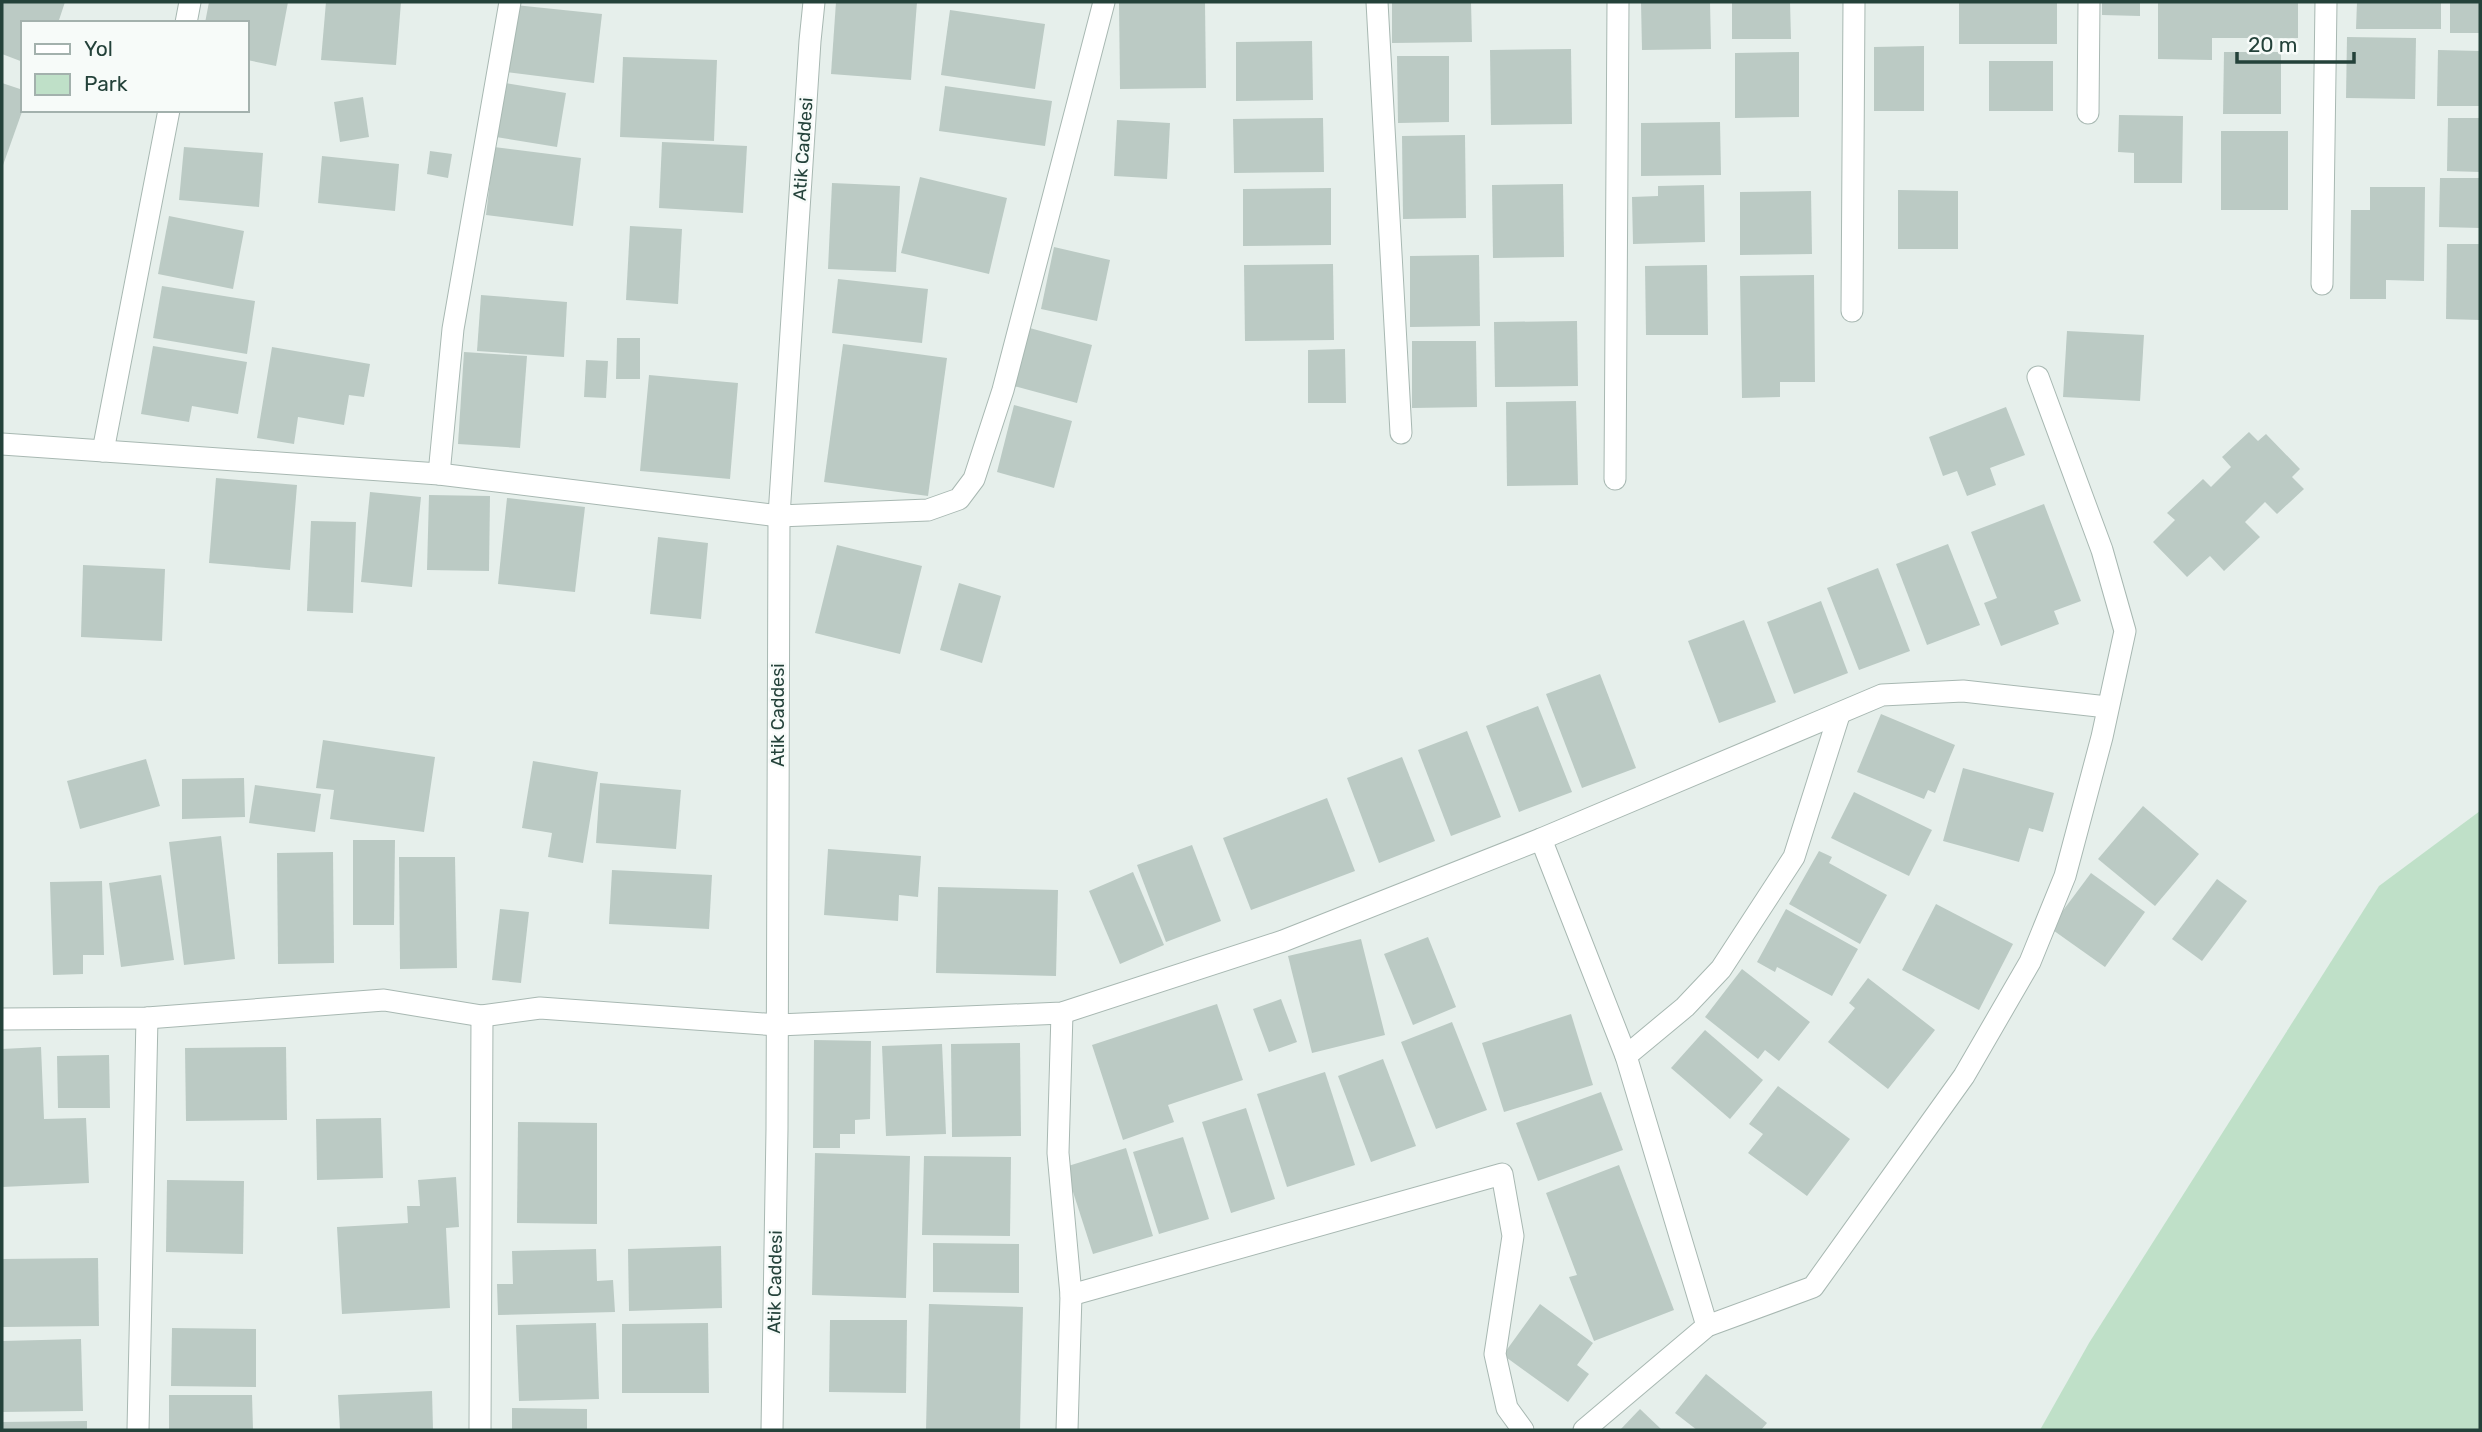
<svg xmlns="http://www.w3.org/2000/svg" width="2482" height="1432" font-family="Rubik,sans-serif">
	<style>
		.green { fill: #bfe0c8 }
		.building { fill: #bbcac4 }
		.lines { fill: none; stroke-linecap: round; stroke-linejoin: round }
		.minor-casing { stroke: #a8b8b2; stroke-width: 23 }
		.tertiary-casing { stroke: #a8b8b2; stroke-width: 23 }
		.minor { stroke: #fff; stroke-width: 21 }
		.tertiary { stroke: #fff; stroke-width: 21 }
		.labels { text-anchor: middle; stroke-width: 5; stroke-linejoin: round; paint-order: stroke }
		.street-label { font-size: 18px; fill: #24423a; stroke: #f7fbf9 }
	</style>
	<rect width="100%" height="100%" fill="#e6efeb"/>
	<polygon class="green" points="2480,811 2480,1430 2040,1430 2089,1343 2379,886"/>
	<g class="building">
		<polygon points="2,2 65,2 58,23 23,23 23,62 2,54"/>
		<polygon points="209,2 288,2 276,66 247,60 247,23 205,23"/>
		<polygon points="326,2 401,2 396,65 321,60"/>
		<polygon points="836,2 917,2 911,80 831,74"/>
		<polygon points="1119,2 1205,2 1206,88 1120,89"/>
		<polygon points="1392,2 1471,2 1472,42 1392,43"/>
		<polygon points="1641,2 1710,2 1711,49 1642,50"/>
		<polygon points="1732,2 1790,2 1791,39 1732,39"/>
		<rect x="1959" y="2" width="98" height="42"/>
		<polygon points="2102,2 2140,2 2140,16 2102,15"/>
		<polygon points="2158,2 2298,2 2298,38 2212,38 2212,60 2158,59"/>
		<polygon points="2357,2 2441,2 2441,29 2356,29"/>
		<rect x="2450" y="2" width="30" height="31"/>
		<polygon points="515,5 602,14 594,83 507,72"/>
		<polygon points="950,10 1045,24 1035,89 941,75"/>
		<polygon points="2347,37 2416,38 2415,99 2346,98"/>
		<polygon points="1312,41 1313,100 1236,101 1236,42"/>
		<polygon points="1924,46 1924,111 1874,111 1874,47"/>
		<polygon points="1571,49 1572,124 1491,125 1490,50"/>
		<polygon points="2438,50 2480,51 2480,106 2437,106"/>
		<polygon points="1799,52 1799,117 1735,118 1735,53"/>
		<polygon points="2224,52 2281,52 2281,114 2223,114"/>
		<polygon points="1397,56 1449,56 1449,122 1398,123"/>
		<polygon points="623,57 717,60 714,141 620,137"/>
		<rect x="1989" y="61" width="64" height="50"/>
		<polygon points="2,83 23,90 23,109 2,168"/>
		<polygon points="505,83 566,93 557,147 496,137"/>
		<polygon points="945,86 1052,101 1045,146 939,131"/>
		<polygon points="363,97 369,137 340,142 334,102"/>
		<polygon points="2119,115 2183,116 2182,183 2134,183 2134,153 2118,152"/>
		<polygon points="1323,118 1324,172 1234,173 1233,119"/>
		<polygon points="2448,118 2480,118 2480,172 2447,171"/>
		<polygon points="1117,120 1170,123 1167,179 1114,176"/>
		<polygon points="1720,122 1721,175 1641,176 1641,123"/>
		<rect x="2221" y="131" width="67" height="79"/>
		<polygon points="1465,135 1466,218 1403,219 1402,136"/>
		<polygon points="662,142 747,146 743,213 659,208"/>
		<polygon points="184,147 263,153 259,207 179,200"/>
		<polygon points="494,147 581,158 573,226 486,215"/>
		<polygon points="430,151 452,154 448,178 427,174"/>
		<polygon points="322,156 399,164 395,211 318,203"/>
		<polygon points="920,177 1007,198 989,274 901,253"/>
		<polygon points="2440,178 2480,178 2480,228 2439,227"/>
		<polygon points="832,183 900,186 896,272 828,269"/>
		<polygon points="1563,184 1564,257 1493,258 1492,185"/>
		<polygon points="1704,185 1705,242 1633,244 1632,197 1658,196 1658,186"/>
		<polygon points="2370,187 2425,187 2424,281 2386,280 2386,299 2350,299 2351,210 2370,210"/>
		<polygon points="1331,188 1331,245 1243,246 1243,189"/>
		<polygon points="1898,190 1958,191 1958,249 1898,249"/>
		<polygon points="1811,191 1812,254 1740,255 1740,192"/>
		<polygon points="169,216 244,231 233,289 158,274"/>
		<polygon points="630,226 682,229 678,304 626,300"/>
		<polygon points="2447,244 2480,244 2480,320 2446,319"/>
		<polygon points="1054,247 1110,260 1097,321 1041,309"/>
		<polygon points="1479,255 1480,326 1410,327 1410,256"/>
		<polygon points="1333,264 1334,340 1245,341 1244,265"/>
		<polygon points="1707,265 1708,335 1646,335 1645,266"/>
		<polygon points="1814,275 1815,382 1780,382 1780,397 1742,398 1740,276"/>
		<polygon points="838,279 928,289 922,343 832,333"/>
		<polygon points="162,286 255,301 247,354 153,338"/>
		<polygon points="481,295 567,302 564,357 477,351"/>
		<polygon points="1577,321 1578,386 1495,387 1494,322"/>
		<polygon points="1026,327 1092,345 1077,403 1010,385"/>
		<polygon points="2067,331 2144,335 2140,401 2063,397"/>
		<polygon points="617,338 640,338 640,379 616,379"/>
		<polygon points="1412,341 1476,341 1477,407 1412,408"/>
		<polygon points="843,344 947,358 928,496 824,482"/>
		<polygon points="153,346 247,362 238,414 192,406 189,422 141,414"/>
		<polygon points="272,347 370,364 364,397 349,395 344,425 298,417 294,444 257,438"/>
		<polygon points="1345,349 1346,403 1308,403 1308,350"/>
		<polygon points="464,352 527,356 520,448 458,444"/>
		<polygon points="586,360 608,361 606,398 584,397"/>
		<polygon points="649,375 738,383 730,479 640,471"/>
		<polygon points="1576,401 1578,485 1507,486 1506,402"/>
		<polygon points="1014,405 1072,421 1054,488 997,472"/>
		<polygon points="2006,407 2025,455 1990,468 1996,485 1967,496 1957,471 1943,476 1929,437"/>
		<polygon points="2249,432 2258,441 2266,434 2300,469 2292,477 2304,489 2277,514 2265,502 2245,522 2260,537 2224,571 2210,556 2187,577 2153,542 2175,520 2167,513 2203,479 2211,487 2231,467 2222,457"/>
		<polygon points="216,478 297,485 290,570 209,563"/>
		<polygon points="370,492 421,497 412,587 361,582"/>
		<polygon points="429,495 490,496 489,571 427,570"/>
		<polygon points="507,498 585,507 575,592 498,584"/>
		<polygon points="2044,504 2081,601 2054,611 2059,624 2001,646 1984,603 1997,598 1971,532"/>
		<polygon points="311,521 356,522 353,613 307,611"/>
		<polygon points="658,537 708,543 701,619 650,614"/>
		<polygon points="1948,544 1980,625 1927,645 1896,564"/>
		<polygon points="837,545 922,566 900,654 815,633"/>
		<polygon points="83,565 165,569 162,641 81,637"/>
		<polygon points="1878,568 1910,651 1859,670 1827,588"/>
		<polygon points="959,583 1001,596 982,663 940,650"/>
		<polygon points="1821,601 1848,673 1794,694 1767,622"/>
		<polygon points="1744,620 1776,702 1719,723 1688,641"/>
		<polygon points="1600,674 1636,768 1582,788 1546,694"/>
		<polygon points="1538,706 1572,792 1519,812 1486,726"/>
		<polygon points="1881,714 1955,745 1935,793 1928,790 1924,799 1857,772"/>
		<polygon points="1467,731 1501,817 1451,836 1418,750"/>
		<polygon points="323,740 435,757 424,832 330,819 334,790 316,788"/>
		<polygon points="1402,757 1435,841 1379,863 1347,778"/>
		<polygon points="146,759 160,806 80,829 67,781"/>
		<polygon points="533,761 598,772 583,863 548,857 552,833 522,828"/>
		<polygon points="1963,768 2054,793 2043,832 2029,828 2019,862 1943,841"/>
		<polygon points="244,778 245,817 182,819 182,779"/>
		<polygon points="600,783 681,790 676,849 596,843"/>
		<polygon points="255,785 321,794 315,832 249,823"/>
		<polygon points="1854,792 1932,830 1909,876 1831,838"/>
		<polygon points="1327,798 1355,871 1251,910 1223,838"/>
		<polygon points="2143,806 2199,854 2155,906 2098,859"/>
		<polygon points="221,836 235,959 184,965 169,842"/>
		<polygon points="353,840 395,840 394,925 353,925"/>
		<polygon points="1192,845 1221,921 1166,942 1137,865"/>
		<polygon points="828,849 921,856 918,897 899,895 898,921 824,915"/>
		<polygon points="1819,851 1832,857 1829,863 1887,895 1860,944 1789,904"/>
		<polygon points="333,852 334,963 278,964 277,853"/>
		<polygon points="399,857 455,857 457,968 400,969"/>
		<polygon points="612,870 712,875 709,929 609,924"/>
		<polygon points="1133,872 1164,945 1120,964 1089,891"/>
		<polygon points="2091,873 2145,912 2105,967 2050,928"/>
		<polygon points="161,875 174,960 121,967 109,883"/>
		<polygon points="2217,879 2247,901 2202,961 2172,939"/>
		<polygon points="102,881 104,955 83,955 83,974 53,975 50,882"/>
		<polygon points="938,887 1058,890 1056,976 936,973"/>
		<polygon points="1936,904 2013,944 1979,1010 1902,970"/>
		<polygon points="500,909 529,912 521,983 492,980"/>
		<polygon points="1786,909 1858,949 1832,996 1777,967 1775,972 1757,962"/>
		<polygon points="1428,937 1456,1007 1413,1025 1384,954"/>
		<polygon points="1361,939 1385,1035 1312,1053 1288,956"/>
		<polygon points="1742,969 1810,1022 1779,1061 1765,1050 1758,1059 1705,1017"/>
		<polygon points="1868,978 1935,1030 1888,1089 1828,1042 1855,1008 1849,1003"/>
		<polygon points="1281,999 1297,1042 1269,1052 1253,1009"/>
		<polygon points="1217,1004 1243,1080 1168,1105 1174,1122 1123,1140 1092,1045"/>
		<polygon points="1571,1014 1593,1085 1504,1112 1482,1043"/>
		<polygon points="1452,1022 1487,1110 1436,1129 1401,1042"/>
		<polygon points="1705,1030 1763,1080 1730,1119 1671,1068"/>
		<polygon points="814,1040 871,1041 870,1119 855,1120 855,1134 840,1134 840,1148 813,1148"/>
		<polygon points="1020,1043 1021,1136 952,1137 951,1044"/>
		<polygon points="942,1044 946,1134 886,1136 882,1046"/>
		<polygon points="41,1047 44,1119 86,1118 89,1183 2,1187 2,1049"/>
		<polygon points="286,1047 287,1120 186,1121 185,1048"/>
		<polygon points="109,1055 110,1108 58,1108 57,1056"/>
		<polygon points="1383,1059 1416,1146 1371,1162 1338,1076"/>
		<polygon points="1325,1072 1355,1165 1287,1187 1257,1094"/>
		<polygon points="1778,1086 1850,1139 1807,1196 1748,1153 1763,1134 1749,1124"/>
		<polygon points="1601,1092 1623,1150 1538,1181 1516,1123"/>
		<polygon points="1246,1108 1275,1199 1231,1213 1202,1122"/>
		<polygon points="381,1118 383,1178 317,1180 316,1119"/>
		<polygon points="518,1122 597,1123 597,1224 517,1223"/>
		<polygon points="1183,1137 1209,1219 1159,1234 1133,1152"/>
		<polygon points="1126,1148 1153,1236 1093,1254 1065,1167"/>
		<polygon points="815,1153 910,1156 906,1298 812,1295"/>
		<polygon points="924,1156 1011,1157 1010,1236 922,1235"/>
		<polygon points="1619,1165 1674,1310 1594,1341 1569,1277 1577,1275 1546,1193"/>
		<polygon points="456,1177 459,1227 446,1228 450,1308 342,1314 337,1227 408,1223 407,1206 420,1206 418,1180"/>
		<polygon points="167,1180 244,1181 243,1254 166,1252"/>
		<polygon points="933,1243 1019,1244 1019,1293 933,1292"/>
		<polygon points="721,1246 722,1308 629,1311 628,1249"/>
		<polygon points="596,1249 597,1281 613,1280 615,1312 498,1315 497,1284 513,1284 512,1251"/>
		<polygon points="98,1258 99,1326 2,1327 2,1259"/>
		<polygon points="929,1304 1023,1307 1020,1430 926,1430"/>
		<polygon points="1540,1304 1593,1343 1577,1365 1589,1374 1568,1402 1503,1355"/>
		<polygon points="830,1320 907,1320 906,1393 829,1392"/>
		<polygon points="596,1323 599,1399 519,1401 516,1325"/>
		<polygon points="708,1323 709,1393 622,1393 622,1324"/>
		<polygon points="172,1328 256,1329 256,1387 171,1386"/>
		<polygon points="81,1339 83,1411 2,1412 2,1341"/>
		<polygon points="1706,1374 1767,1423 1761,1430 1697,1430 1675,1413"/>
		<polygon points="432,1391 433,1430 340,1430 338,1395"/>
		<polygon points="169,1395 252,1395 253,1430 169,1430"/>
		<polygon points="512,1408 587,1409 587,1430 512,1430"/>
		<polygon points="1640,1409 1662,1430 1620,1430"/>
		<polygon points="87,1421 87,1430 2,1430 2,1422"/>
	</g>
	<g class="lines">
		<defs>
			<g id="minor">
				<polyline points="1377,2 1401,433"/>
				<polyline points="186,23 190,2"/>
				<polyline points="2088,113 2089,2"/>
				<polyline points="2322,284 2326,2"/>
				<polyline points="1852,311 1854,2"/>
				<polyline points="2,444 439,474 779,516 928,510 959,499 974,479 1003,390 1104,2"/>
				<polyline points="103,451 169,110"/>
				<polyline points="439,474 453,329 510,2"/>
				<polyline points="1615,479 1618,2"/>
				<polyline points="1541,839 1626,1056 1685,1007 1721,969 1794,857 1839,715"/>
				<polyline points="1062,1013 1058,1153 1071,1295 1067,1430"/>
				<polyline points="2,1019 147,1018 384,1000 482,1016 540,1008 778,1025 1062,1013 1283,941 1541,839 1882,695 1963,691 2107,707"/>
				<polyline points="1626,1056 1707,1326"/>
				<polyline points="1071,1295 1502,1174 1513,1236 1495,1354 1507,1408 1523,1430"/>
				<polyline points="138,1430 147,1018"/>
				<polyline points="480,1430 482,1016"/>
				<polyline points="1584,1430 1707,1326 1813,1287 1964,1076 2030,962 2065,876 2102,737 2125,631 2102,550 2038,377"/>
			</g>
			<polyline id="tertiary" points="772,1430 777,1129 779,516 810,41 814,2"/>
		</defs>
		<use href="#minor" class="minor-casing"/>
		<use href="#tertiary" class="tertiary-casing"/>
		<use href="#minor" class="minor"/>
		<use href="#tertiary" class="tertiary"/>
	</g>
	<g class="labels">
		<g class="street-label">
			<text transform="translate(803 149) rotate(-86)" y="6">Atik Caddesi</text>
			<text transform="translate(778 715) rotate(-90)" y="6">Atik Caddesi</text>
			<text transform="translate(775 1282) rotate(-89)" y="6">Atik Caddesi</text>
		</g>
	</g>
	<rect width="2482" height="1432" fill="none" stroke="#24423a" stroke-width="7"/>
	<rect x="21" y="21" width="228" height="91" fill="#f7fbf9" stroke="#a3b1ad" stroke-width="2"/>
	<rect x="35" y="44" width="35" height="10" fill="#ffffff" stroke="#a3b1ad" stroke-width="2"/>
	<text x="84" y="56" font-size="21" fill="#24423a">Yol</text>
	<rect x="35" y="74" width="35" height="21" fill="#bfe0c8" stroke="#a3b1ad" stroke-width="2"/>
	<text x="84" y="91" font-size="21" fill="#24423a">Park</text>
	<path d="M2237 52v10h117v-10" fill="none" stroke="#24423a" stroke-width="3.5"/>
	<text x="2248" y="52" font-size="21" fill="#24423a" stroke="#f7fbf9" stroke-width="5" paint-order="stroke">20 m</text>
</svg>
